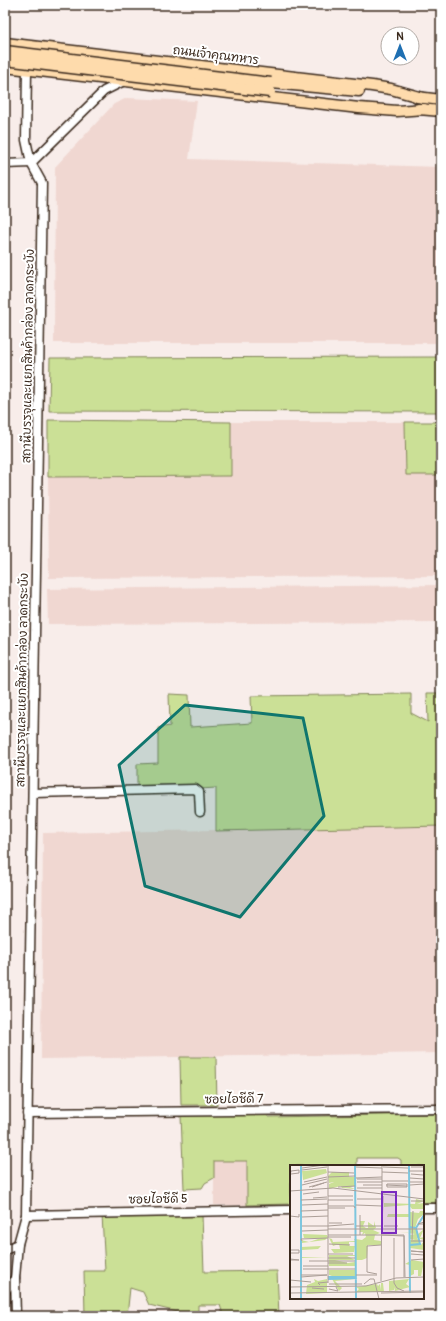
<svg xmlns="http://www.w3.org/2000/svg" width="446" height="1321" font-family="Pangolin,'Playpen Sans Thai',sans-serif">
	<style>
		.built { fill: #f0d7d1 }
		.green { fill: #cbe096; stroke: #83855a }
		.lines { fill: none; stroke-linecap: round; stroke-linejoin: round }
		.minor-casing { stroke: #3b2a1e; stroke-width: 11 }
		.major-casing { stroke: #3b2a1e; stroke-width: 13 }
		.minor { stroke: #fff; stroke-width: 8 }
		.major { stroke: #fedbac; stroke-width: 10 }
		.major-bridge-casing { stroke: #3b2a1e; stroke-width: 13; stroke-linecap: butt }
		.major-bridge { stroke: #fedbac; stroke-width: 10 }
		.marked { fill: #0f766e; fill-opacity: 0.2; stroke: #0f766e; stroke-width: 3; stroke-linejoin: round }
		.labels { text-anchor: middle; stroke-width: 4; stroke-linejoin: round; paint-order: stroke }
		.street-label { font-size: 12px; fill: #3b2a1e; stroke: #fff }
		.inset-river { fill: none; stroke: #7dc6de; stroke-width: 2 }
		.inset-road { fill: none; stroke: #ac9f98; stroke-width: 1 }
		.view { fill: #7b2cbf; fill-opacity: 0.15; stroke: #7b2cbf; stroke-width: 2 }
		.inset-edge { fill: none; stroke: #3b2a1e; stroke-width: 2 }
	</style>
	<rect width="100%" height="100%" fill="#f8edea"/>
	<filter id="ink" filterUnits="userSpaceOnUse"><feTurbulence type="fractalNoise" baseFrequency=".025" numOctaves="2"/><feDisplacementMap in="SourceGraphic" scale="8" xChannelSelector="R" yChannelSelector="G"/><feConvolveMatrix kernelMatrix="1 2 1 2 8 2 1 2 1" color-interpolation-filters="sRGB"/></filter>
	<g filter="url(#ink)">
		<g class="built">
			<polygon points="127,98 197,101 189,159 441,167 441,343 54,343 55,167 114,104"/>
			<polygon points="231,422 405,422 406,475 441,475 441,576 49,578 48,477 231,476"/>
			<polygon points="441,585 441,622 48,624 47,589"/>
			<polygon points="441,826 441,1053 41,1059 43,833"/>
			<rect x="214" y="1161" width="33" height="44"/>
		</g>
		<g class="green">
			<polygon points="441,357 441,412 49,411 50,358"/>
			<polygon points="48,420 231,422 231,476 48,477"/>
			<polygon points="405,422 441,422 441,475 406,475"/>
			<polygon points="427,693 441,693 441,826 216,831 216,788 137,793 137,764 158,763 158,728 170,726 169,694 189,695 190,727 252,723 251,696 411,694 411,713 428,722"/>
			<polygon points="180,1057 216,1057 217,1105 181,1105"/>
			<polygon points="268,1114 268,1117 441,1114 441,1202 423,1203 423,1166 401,1166 401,1160 398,1158 357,1158 357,1166 291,1166 291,1204 247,1205 247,1161 214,1161 214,1178 205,1183 202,1188 184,1189 181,1116"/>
			<polygon points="102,1215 202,1215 204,1272 277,1271 279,1316 223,1314 220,1305 198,1305 198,1316 194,1316 149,1305 143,1292 130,1288 127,1316 85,1316 84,1271 105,1271"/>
		</g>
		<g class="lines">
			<defs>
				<g id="minor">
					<polyline points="5,164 31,163 104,91 122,82"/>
					<polyline points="33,793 195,789 199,792 200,812"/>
					<polyline points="27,1113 441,1109"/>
					<polyline points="423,1208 441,1208"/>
					<polyline points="26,1215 291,1210"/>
					<polyline points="5,1250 18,1244"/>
					<polyline points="15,1278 16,1316"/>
					<polyline points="5,1291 15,1278 18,1244 26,1215 42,183 31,163 26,140 27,70"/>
				</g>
				<g id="major">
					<polyline points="5,43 372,86 391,89 423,98"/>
					<polyline points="5,67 359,108 397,111 424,109"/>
					<polyline points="271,83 359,91"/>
					<polyline points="417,97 441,100"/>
					<polyline points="419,109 441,111"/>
				</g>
			</defs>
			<use href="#minor" class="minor-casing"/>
			<use href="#major" class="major-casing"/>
			<use href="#minor" class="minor"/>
			<use href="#major" class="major"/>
			<defs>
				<g id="major-bridge">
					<polyline points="5,51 271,83"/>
					<polyline points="5,60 270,92"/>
				</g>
			</defs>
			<use href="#major-bridge" class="major-bridge-casing"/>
			<use href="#major-bridge" class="major-bridge"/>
		</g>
	</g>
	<path class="marked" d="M185,705L303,718L324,816L240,917L145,886L119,765Z"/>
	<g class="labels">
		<g class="street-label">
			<text transform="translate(216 55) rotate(7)" y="4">ถนนเจ้าคุณทหาร</text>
			<text transform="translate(28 356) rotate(-89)" y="4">สถานีบรรจุและแยกสินค้ากล่อง ลาดกระบัง</text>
			<text transform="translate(22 680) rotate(-89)" y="4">สถานีบรรจุและแยกสินค้ากล่อง ลาดกระบัง</text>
			<text transform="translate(234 1099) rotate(-1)" y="4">ซอยไอซีดี 7</text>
			<text transform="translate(158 1199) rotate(-1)" y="4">ซอยไอซีดี 5</text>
		</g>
	</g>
	<g transform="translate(290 1165)">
		<rect width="134" height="134" fill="#f8edea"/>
		<path d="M36,4L37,8L13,15L12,6ZM42,7H59V12H65V21L60,22L65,24L52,23L51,21L39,24V19L44,17L39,18L38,11ZM126,34L134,36L127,39L134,38V44H122L119,40L94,42V38L125,39ZM130,46H134V49L128,54L125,63L128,69L134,64L130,73L134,72V75L127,73L131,80L134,76V85L120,83V75H122H121H125L120,74V70L125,69L110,67L120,68L119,52H97L98,49H119V51L120,47L129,48ZM70,56H75L73,61L76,63H78V57L84,61V56L86,63L83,65L90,68L85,70L84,75L91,76V80H78L77,93L72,95H66V91H57L65,95H45L58,98L65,97V101H39V90H66V76L65,77H59V81H65L64,87L44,88L41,84H50L49,79L43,81L39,73L42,74L43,77L65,76L64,74H46H65L72,75L76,72L75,68L72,70L73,67H70ZM13,69L37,70L38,72L35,75L12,78L11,81V75L19,77L31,73H14ZM31,81L28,84L12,85V92H37L11,93V82ZM122,95L134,97L131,111H128V105H124V109L120,111V100L115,99ZM39,105H65V114L45,116L52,123L49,126L42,114H39L42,111L39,110ZM24,114L28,116L37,114V128L16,129L17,120L25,117ZM119,114L116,119L120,122L105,126L104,122V125L99,126V116ZM91,118H93L94,127H66L69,124L66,122L87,119L88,121L90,119L91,125Z" fill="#cbe096"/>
		<path class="inset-river" d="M11,0V134M65,0L66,134M119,0L120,128M119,62L126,63L134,50M120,80L130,79L126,63M39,112H64L65,113L39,114Z"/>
		<path class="inset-road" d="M38,0V118M92,0V29M66,2L92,3M93,2L118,3M121,2H134M12,3L34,0M12,5L37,2M119,6H134M38,7L64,8M92,7L118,8M1,9L9,8V5L1,6L0,11H1M121,9L133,10M38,12L65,11M66,13L92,12M120,13L134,14M67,14H92M92,16H118M14,17L37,12M67,17H92M120,17H134M97,19H117V22H97ZM12,20L37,14M73,20H92M96,20L117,21M120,20L134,19M19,22L37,17M22,22L34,18M48,22L65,21M67,23H92M0,26L43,23L134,34M13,29L29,27M38,31H63M23,33L37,32M67,34H92M11,35L37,34M38,35H63M121,36H134M12,40L38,39M66,40L92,41M38,41H64L65,43M38,43H55M11,46L38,45M0,51L9,52V49M12,52L38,51M134,57L128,59H134M39,58H52M12,61H38M38,61L64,59M66,61H91M94,61H108M38,64H91M93,64H134M12,66L38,65M92,68L93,31M38,70H91M70,70V50M38,72H61M104,73V118L107,123L114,126M122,75L123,46M12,76L11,74L38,73M121,76H134M39,79L60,80M0,85H9V88H0M133,87L121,86L134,87M38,89H63M121,89L134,90M38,93H65M0,95H9L0,94M121,95L134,94M19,96H38M38,96H65M38,98H57M13,101H38M13,104H38M38,104H65M87,109L77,107V81L91,80M11,110H37M66,110H87M11,112L37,110M114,112V71L92,70H114L115,112M0,115L21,117M91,116L92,30M39,119H72M74,119L80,114H84L89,134M30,120L28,118L38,117M0,122L76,121L106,113L134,112M22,123L34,124M39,124L48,126L46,122M0,128L134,126M91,128L134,127"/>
		<path class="view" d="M92,27H106V68H92Z"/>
		<rect width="134" height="134" class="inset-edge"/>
	</g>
	<rect width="446" height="1321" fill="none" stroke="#fff" stroke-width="20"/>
	<rect x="10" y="10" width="426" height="1301" fill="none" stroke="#3b2a1e" stroke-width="1.5" filter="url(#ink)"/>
	<g transform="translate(400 46)"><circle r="19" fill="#ffffff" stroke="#b1aaa5"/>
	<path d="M0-3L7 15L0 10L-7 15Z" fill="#1f6fb2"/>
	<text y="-6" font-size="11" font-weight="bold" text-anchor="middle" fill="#3b2a1e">N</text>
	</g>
</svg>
